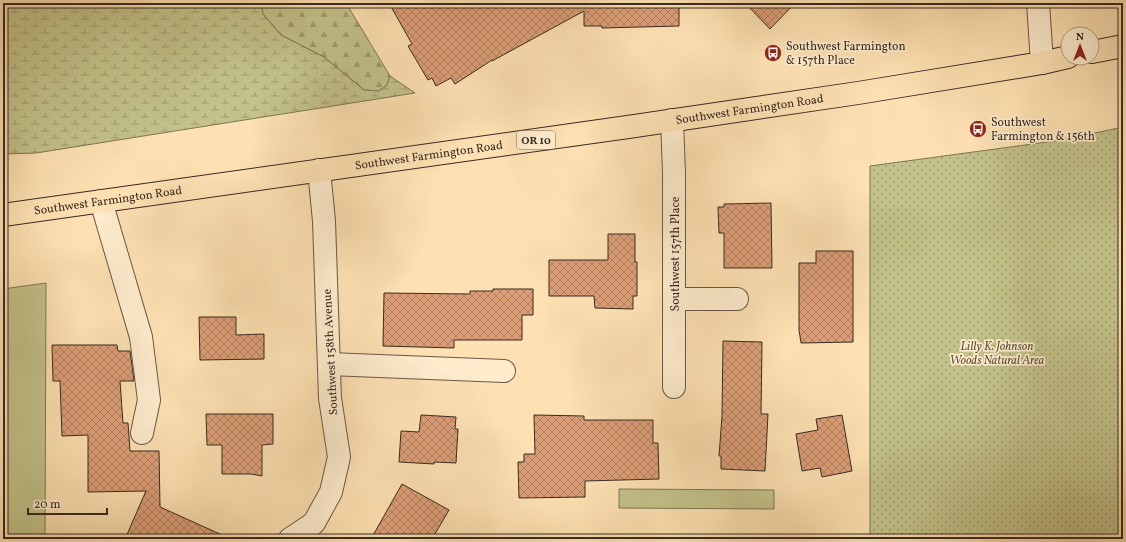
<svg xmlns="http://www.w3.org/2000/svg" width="1126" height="542" font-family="Vollkorn,serif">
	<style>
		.green { fill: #c3c28a; stroke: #7e7656 }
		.forest { fill: url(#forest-firs); stroke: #7e7656 }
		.wetland { fill: url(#wetland-marsh); stroke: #7e7656 }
		.park { fill: url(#park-dots); stroke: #7e7656 }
		.building { fill: url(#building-cross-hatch); stroke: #382a22 }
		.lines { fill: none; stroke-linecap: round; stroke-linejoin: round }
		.minor-casing { stroke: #695846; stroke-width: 24 }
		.major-casing { stroke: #382a22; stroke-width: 24 }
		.minor { stroke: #feeccd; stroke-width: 22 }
		.major { stroke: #fde1b2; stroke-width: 22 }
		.labels { text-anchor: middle; stroke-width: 3.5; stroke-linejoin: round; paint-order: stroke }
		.shield { fill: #feeccd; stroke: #736455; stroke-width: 1 }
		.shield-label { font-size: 11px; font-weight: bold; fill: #382a22 }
		.poi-label { font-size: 12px; fill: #382a22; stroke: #feeccd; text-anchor: start }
		.street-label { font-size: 12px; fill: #382a22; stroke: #feeccd }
		.park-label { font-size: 12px; font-style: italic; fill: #5b503c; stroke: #feeccd }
	</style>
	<defs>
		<pattern id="forest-firs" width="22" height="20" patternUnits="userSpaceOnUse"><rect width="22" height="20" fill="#c3c28a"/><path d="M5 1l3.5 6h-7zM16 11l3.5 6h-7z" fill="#9f9e70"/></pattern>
		<pattern id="wetland-marsh" width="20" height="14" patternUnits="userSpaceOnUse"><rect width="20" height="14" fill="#c3c28a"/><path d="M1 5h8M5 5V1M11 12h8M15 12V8" fill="none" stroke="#9f9e70"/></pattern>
		<pattern id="park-dots" width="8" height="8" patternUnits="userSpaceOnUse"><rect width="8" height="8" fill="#c3c28a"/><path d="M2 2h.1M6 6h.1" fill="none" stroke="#9f9e70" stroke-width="1.8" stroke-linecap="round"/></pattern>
		<pattern id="building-cross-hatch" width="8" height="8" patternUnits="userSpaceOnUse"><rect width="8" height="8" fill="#dc9e77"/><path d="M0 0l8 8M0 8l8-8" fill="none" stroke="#b38161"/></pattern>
	</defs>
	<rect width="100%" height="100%" fill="#fde1b2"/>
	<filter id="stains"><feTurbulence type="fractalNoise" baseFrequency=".005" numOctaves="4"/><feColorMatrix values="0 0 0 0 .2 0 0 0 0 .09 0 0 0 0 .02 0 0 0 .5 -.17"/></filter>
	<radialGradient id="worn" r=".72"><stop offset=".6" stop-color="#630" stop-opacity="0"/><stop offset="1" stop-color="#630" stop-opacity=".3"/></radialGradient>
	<g class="green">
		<polygon points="46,283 45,539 3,539 3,289"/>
		<polygon points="619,489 774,490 774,509 619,508"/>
	</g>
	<polygon class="forest" points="261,3 346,3 390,76 387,85 379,91 364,90 324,57 281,35 263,14"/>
	<polygon class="wetland" points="3,3 261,3 263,14 281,35 324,57 364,90 379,91 387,85 390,76 415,93 36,153 3,154"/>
	<polygon class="park" points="1123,127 1123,539 870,539 870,166 1062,140"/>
	<g class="building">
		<polygon points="389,3 679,3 679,26 602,28 602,26 584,26 584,11 492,61 492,60 455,84 451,78 436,86 432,78 428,80 408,46 412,44"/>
		<polygon points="745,3 795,3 770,29"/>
		<polygon points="771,203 772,268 724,268 724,233 719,233 718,207 724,207 724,204"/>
		<polygon points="608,234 635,234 635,262 637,262 637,296 633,296 633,309 595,308 594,296 549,296 549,260 608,260"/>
		<polygon points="816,251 853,251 853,342 801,343 799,330 799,263 816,263"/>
		<polygon points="493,289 533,289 533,315 522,315 522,340 454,340 454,348 383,346 384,293 470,294 470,291 493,291"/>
		<polygon points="199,317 236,317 236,335 264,334 264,359 200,360"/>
		<polygon points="723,341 762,342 761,414 768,414 765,471 721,469 721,456 719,456 722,416"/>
		<polygon points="52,345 117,345 118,351 130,351 134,381 120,381 123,423 128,423 130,451 159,451 160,507 231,539 125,539 146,491 88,492 88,435 62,436 60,381 53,381"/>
		<polygon points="206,414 273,414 273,444 262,445 262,476 251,474 222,474 222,445 207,445"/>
		<polygon points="421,415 456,417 455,429 458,429 456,463 434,462 434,464 399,462 401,431 419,432"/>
		<polygon points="534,415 584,416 584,420 653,420 653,443 658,443 659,479 585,481 585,497 519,498 518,462 524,462 524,454 535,454"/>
		<polygon points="842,415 852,471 822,477 820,468 802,471 796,434 818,430 816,419"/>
		<polygon points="402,484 449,510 432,539 371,539"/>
	</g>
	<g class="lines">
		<defs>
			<g id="minor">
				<polyline points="1038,3 1042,63"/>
				<polyline points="672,120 674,173 674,387"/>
				<polyline points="101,201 141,337 149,400 142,433"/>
				<polyline points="675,299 737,299"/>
				<polyline points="329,364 504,371"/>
				<polyline points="290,539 314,523 331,492 339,457 330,398 324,221 319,170"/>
			</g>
			<g id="major">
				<polyline points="1092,52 1123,46"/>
				<path id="s1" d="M3,215L628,127L858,93L1042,63L1068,57"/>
			</g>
		</defs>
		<use href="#minor" class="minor-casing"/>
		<use href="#major" class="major-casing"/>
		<use href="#minor" class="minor"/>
		<use href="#major" class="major"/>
	</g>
	<defs>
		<symbol id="bus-disc" viewBox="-11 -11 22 22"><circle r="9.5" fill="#8f2418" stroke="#feeccd"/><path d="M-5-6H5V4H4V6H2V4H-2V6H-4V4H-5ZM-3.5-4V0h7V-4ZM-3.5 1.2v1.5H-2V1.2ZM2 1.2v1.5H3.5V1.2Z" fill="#fff"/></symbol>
	</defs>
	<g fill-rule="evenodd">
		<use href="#bus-disc" x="763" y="43" width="20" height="20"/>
		<use href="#bus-disc" x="968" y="119" width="20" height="20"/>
	</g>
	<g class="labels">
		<rect class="shield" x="517" y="131" width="38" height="18" rx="3"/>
		<g class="shield-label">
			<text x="536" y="144">OR 10</text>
		</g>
		<g class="poi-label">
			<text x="786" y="50">Southwest Farmington<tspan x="786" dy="14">&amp; 157th Place</tspan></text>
			<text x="991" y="126">Southwest<tspan x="991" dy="14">Farmington &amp; 156th</tspan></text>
		</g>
		<g class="street-label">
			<text dy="4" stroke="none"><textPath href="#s1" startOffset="754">Southwest Farmington Road</textPath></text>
			<text dy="4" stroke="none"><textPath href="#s1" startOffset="430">Southwest Farmington Road</textPath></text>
			<text dy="4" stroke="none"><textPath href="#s1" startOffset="106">Southwest Farmington Road</textPath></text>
			<text transform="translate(675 254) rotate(-90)" y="4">Southwest 157th Place</text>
			<text transform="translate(330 352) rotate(-93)" y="4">Southwest 158th Avenue</text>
		</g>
		<g class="park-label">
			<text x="997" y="350">Lilly K. Johnson<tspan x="997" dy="14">Woods Natural Area</tspan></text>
		</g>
	</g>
	<rect width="1126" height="542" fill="none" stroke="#fde1b2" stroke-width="16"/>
	<rect x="4" y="4" width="1118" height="534" fill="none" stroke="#382a22" stroke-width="2"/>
	<rect x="8" y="8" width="1110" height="526" fill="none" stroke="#382a22"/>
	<g transform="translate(1080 46)"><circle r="19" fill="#feeccd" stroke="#af9e89"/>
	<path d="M0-3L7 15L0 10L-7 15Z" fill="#8f2418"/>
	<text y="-6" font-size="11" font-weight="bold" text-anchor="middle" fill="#382a22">N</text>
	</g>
	<path d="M28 508v6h79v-6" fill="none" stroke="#382a22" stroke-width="2"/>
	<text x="34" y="508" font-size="12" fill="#382a22" stroke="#feeccd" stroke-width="3" paint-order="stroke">20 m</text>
	<rect width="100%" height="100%" filter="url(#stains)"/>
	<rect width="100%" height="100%" fill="url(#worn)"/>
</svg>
